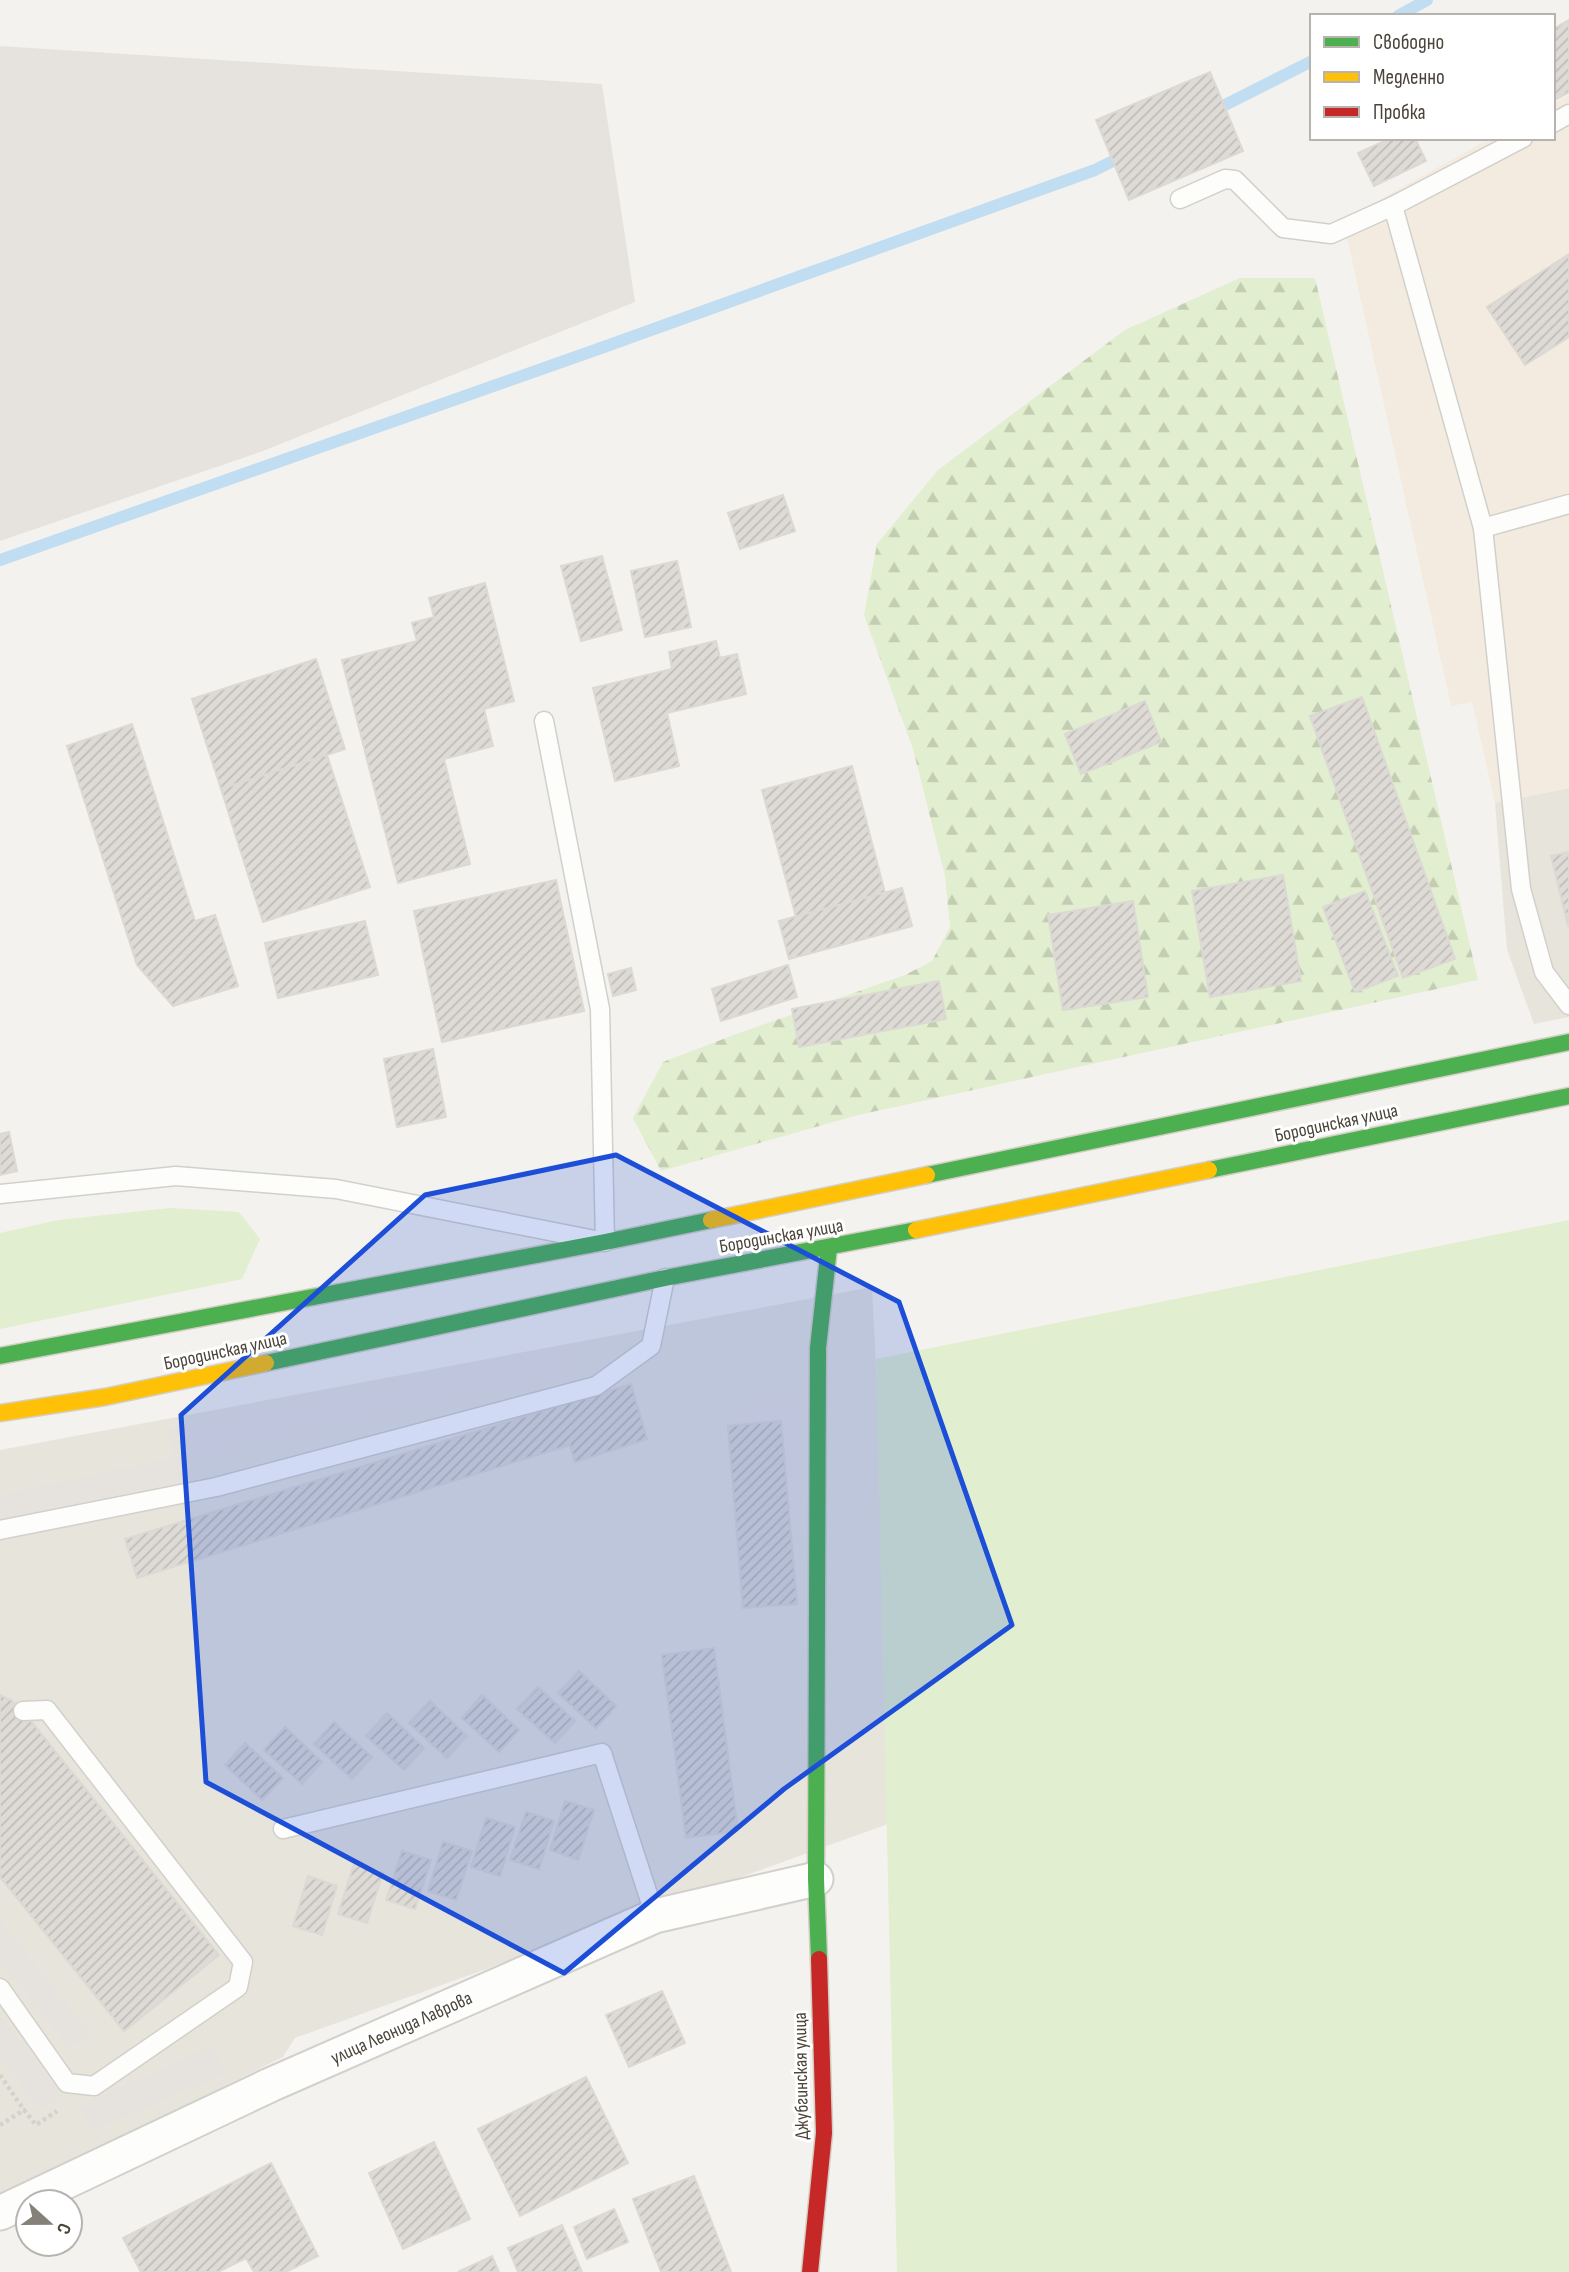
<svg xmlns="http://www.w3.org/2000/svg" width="1569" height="2272" font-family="'Sofia Sans Condensed',sans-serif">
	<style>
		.residential { fill: #e7e4dc }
		.commercial { fill: #f3ebdf }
		.green { fill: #e1eecf }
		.forest { fill: url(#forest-firs) }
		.parking { fill: #e6e3df }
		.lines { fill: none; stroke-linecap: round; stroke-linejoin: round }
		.stream { stroke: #c0ddf1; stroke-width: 12 }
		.building { fill: url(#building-hatch); stroke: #dcd9d4; stroke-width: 2 }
		.lane-casing { stroke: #d2d0cb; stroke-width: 21 }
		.street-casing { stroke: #d2d0cb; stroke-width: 37 }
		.fast-casing { stroke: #d3cfc5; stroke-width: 19 }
		.slow-casing { stroke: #d3cfc5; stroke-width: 19 }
		.jam-casing { stroke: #d3cfc5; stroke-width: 19 }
		.path { stroke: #d3d2cc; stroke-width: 4.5; stroke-dasharray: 3.5 3.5; stroke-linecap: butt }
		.lane { stroke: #fdfdfc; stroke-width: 18 }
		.street { stroke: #fdfdfc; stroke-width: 33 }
		.fast { stroke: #4caf50; stroke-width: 16 }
		.slow { stroke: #ffc107; stroke-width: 16 }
		.jam { stroke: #c62828; stroke-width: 16 }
		.marked { fill: #1d4ed8; fill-opacity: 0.2; stroke: #1d4ed8; stroke-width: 5; stroke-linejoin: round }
		.labels { text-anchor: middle; stroke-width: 6; stroke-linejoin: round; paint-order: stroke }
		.street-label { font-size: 19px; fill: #4b4439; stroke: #fff }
	</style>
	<defs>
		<pattern id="forest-firs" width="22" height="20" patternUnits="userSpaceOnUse" patternTransform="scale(1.75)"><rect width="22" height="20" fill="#e1eecf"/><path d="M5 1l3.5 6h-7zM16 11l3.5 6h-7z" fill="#c3cdb2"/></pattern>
		<pattern id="building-hatch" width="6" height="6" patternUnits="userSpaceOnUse" patternTransform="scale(1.75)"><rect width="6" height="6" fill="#dedbd6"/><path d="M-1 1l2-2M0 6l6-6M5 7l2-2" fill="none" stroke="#c0bdb8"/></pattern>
	</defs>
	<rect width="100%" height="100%" fill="#f4f2ee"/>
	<g class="residential">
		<polygon points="1569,788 1569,1017 1534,1024 1507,950 1495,803"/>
		<polygon points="872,1287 899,1820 295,2038 283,2057 0,2199 0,1450"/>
	</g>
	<polygon class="commercial" points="1569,95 1569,788 1495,803 1472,702 1451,706 1343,220 1491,138 1553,138 1553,104"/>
	<g class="green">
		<polygon points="170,1208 239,1212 260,1239 242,1279 0,1329 0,1233 58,1220"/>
		<polygon points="1569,1220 1569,2272 897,2272 876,1359"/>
	</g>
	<polygon class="forest" points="1240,278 1315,278 1478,980 858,1115 661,1171 633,1118 663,1062 739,1033 905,975 932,961 950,927 945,876 913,749 864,615 877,544 938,470 1125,330"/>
	<g class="parking">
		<polygon points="0,46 602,84 635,302 263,451 0,541"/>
		<polygon points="566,1345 572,1376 189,1457 193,1479 0,1520 0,1495 173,1458 167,1429"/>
		<polygon points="800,1399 800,1520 742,1520 742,1400"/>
		<polygon points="0,1920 90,2033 70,2049 0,1960"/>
		<polygon points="0,2016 60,2096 40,2111 0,2057"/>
		<polygon points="213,2046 225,2073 91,2132 78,2106"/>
	</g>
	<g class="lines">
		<g class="stream">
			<polyline points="1398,16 1427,0"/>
			<polyline points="1209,113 1312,61"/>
			<polyline points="0,560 601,348 1095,170 1127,154"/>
		</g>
	</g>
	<g class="building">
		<polygon points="1569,20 1569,92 1553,101 1553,29"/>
		<polygon points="1210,72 1243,151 1129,200 1096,120"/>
		<polygon points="1391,138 1415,138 1426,161 1374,186 1358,153"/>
		<polygon points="1569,254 1569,337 1525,365 1487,307"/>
		<polygon points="783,495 795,531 740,549 728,513"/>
		<polygon points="602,556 622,630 581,641 561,566"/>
		<polygon points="677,561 691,627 645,637 631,571"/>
		<polygon points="485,583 514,701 484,709 493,746 444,759 470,864 398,883 342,660 417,641 412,623 434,617 429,598"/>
		<polygon points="716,641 720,658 737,654 746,694 667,713 679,766 615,781 593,688 672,669 669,652"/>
		<polygon points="316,659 345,749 221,789 192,699"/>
		<polygon points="1362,697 1455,959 1403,978 1310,716"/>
		<polygon points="1145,701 1161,742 1081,774 1065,734"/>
		<polygon points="132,724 195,921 215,915 238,986 173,1006 137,965 67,746"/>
		<polygon points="327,755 370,887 263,922 221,789"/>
		<polygon points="852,766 885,893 796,917 762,790"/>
		<polygon points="1569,852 1569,926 1568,926 1551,856"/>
		<polygon points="1283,875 1301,981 1210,997 1192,891"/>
		<polygon points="556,880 584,1011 442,1042 414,911"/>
		<polygon points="902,888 912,926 789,959 779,921"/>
		<polygon points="1365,891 1398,976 1355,992 1323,907"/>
		<polygon points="1133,901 1148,997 1063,1010 1048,915"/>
		<polygon points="365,921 378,975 278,998 265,943"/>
		<polygon points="788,965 797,997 721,1021 712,989"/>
		<polygon points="631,968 636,990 613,996 608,974"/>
		<polygon points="939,981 946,1019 799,1047 792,1009"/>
		<polygon points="433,1049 446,1117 397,1127 384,1059"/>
		<polygon points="9,1132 17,1171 0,1175 0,1134"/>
		<polygon points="631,1384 647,1439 575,1462 570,1445 137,1578 125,1539"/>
		<polygon points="781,1421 797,1604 743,1608 728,1426"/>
		<polygon points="714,1648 738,1831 686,1838 662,1655"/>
		<polygon points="579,1671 616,1706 596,1728 558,1693"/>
		<polygon points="538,1687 575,1721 555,1743 517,1709"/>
		<polygon points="0,1695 11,1700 23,1711 219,1955 124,2031 0,1877"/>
		<polygon points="482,1695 519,1730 499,1752 462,1718"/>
		<polygon points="430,1701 467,1736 447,1758 409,1723"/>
		<polygon points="387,1713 424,1748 404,1770 366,1736"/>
		<polygon points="334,1722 372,1757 352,1779 314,1744"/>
		<polygon points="285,1727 322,1762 302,1784 264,1750"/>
		<polygon points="245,1743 283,1778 262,1800 225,1765"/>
		<polygon points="565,1801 594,1810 578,1860 550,1850"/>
		<polygon points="526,1812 554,1821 539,1869 510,1860"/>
		<polygon points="486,1818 515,1827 500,1876 471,1867"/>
		<polygon points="443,1842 472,1851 456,1900 428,1891"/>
		<polygon points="402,1851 431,1860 415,1909 386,1900"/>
		<polygon points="354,1864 383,1873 367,1923 338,1914"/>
		<polygon points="308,1876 337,1886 322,1935 293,1926"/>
		<polygon points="662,1991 685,2043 629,2067 606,2015"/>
		<polygon points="586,2077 628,2163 520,2216 478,2129"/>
		<polygon points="434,2142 470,2219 403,2249 369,2173"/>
		<polygon points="271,2163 318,2256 286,2272 254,2272 246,2258 218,2272 141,2272 123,2238"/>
		<polygon points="694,2176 731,2272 661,2272 633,2199"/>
		<polygon points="614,2209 628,2242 587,2259 574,2227"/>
		<polygon points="562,2225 582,2272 518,2272 508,2248"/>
		<polygon points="492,2256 499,2272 458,2272"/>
	</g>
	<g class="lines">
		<defs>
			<g id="lane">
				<polyline points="1553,123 1569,114"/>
				<polyline points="1180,199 1225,179 1235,180 1283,228 1331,234 1393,206"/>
				<polyline points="1569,504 1483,528 1521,889 1544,972 1569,1005"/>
				<polyline points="1483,528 1393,206 1523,138"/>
				<polyline points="0,1194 176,1176 336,1189 605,1242 600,1009 544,721"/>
				<polyline points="0,1530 216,1487 596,1386 651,1346 665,1278"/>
				<polyline points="283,1829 602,1753 655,1916"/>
				<polyline points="0,1988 67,2083 94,2086 238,1987 243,1962 47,1710 23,1711"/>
			</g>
			<polyline id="street" points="0,2213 270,2085 655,1916 816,1879"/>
			<g id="fast">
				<polyline points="1209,1170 1569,1096"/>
				<polyline points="927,1175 1569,1042"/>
				<polyline points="0,1356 605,1242 711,1220"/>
				<polyline points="266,1363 665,1278 916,1230"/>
				<polyline points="819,1959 816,1879 818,1348 829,1248"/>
			</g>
			<g id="slow">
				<polyline points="711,1220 927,1175"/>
				<polyline points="916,1230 1209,1170"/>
				<polyline points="0,1413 105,1397 266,1363"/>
			</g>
			<polyline id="jam" points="810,2272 824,2133 819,1959"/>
		</defs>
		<use href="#lane" class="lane-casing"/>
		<use href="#street" class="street-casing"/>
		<use href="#fast" class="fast-casing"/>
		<use href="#slow" class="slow-casing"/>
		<use href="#jam" class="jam-casing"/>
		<g class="path">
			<polyline points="0,2075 24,2110"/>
			<polyline points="0,2125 24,2110 36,2125 57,2111"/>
		</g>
		<use href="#lane" class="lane"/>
		<use href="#street" class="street"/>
		<use href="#fast" class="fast"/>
		<use href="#slow" class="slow"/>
		<use href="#jam" class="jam"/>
	</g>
	<path class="marked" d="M616,1155L899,1302L1012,1625L784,1789L564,1973L206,1782L181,1415L425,1195Z"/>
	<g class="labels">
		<g class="street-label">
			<text transform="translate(1336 1122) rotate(-12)" y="7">Бородинская улица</text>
			<text transform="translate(781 1235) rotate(-10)" y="7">Бородинская улица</text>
			<text transform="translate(225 1350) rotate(-12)" y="7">Бородинская улица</text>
			<text transform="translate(401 2027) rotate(-24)" y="7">улица Леонида Лаврова</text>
			<text transform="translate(800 2076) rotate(-91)" y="7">Джубгинская улица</text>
		</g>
	</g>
	<rect x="1310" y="14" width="245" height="126" fill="#ffffff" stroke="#b7b4b0" stroke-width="2"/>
	<rect x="1324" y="37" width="35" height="10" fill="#4caf50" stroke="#b7b4b0" stroke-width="2"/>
	<text x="1373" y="49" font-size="21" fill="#4b4439">Свободно</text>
	<rect x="1324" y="72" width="35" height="10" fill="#ffc107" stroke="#b7b4b0" stroke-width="2"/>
	<text x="1373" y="84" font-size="21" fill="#4b4439">Медленно</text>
	<rect x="1324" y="107" width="35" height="10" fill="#c62828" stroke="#b7b4b0" stroke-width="2"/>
	<text x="1373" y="119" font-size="21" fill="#4b4439">Пробка</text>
	<g transform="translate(49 2223) rotate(111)"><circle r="33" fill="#ffffff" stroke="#b7b4b0" stroke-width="2"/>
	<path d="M0-5L12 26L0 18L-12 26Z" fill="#868178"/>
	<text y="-10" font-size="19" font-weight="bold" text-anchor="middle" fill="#4b4439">С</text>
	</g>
</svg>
